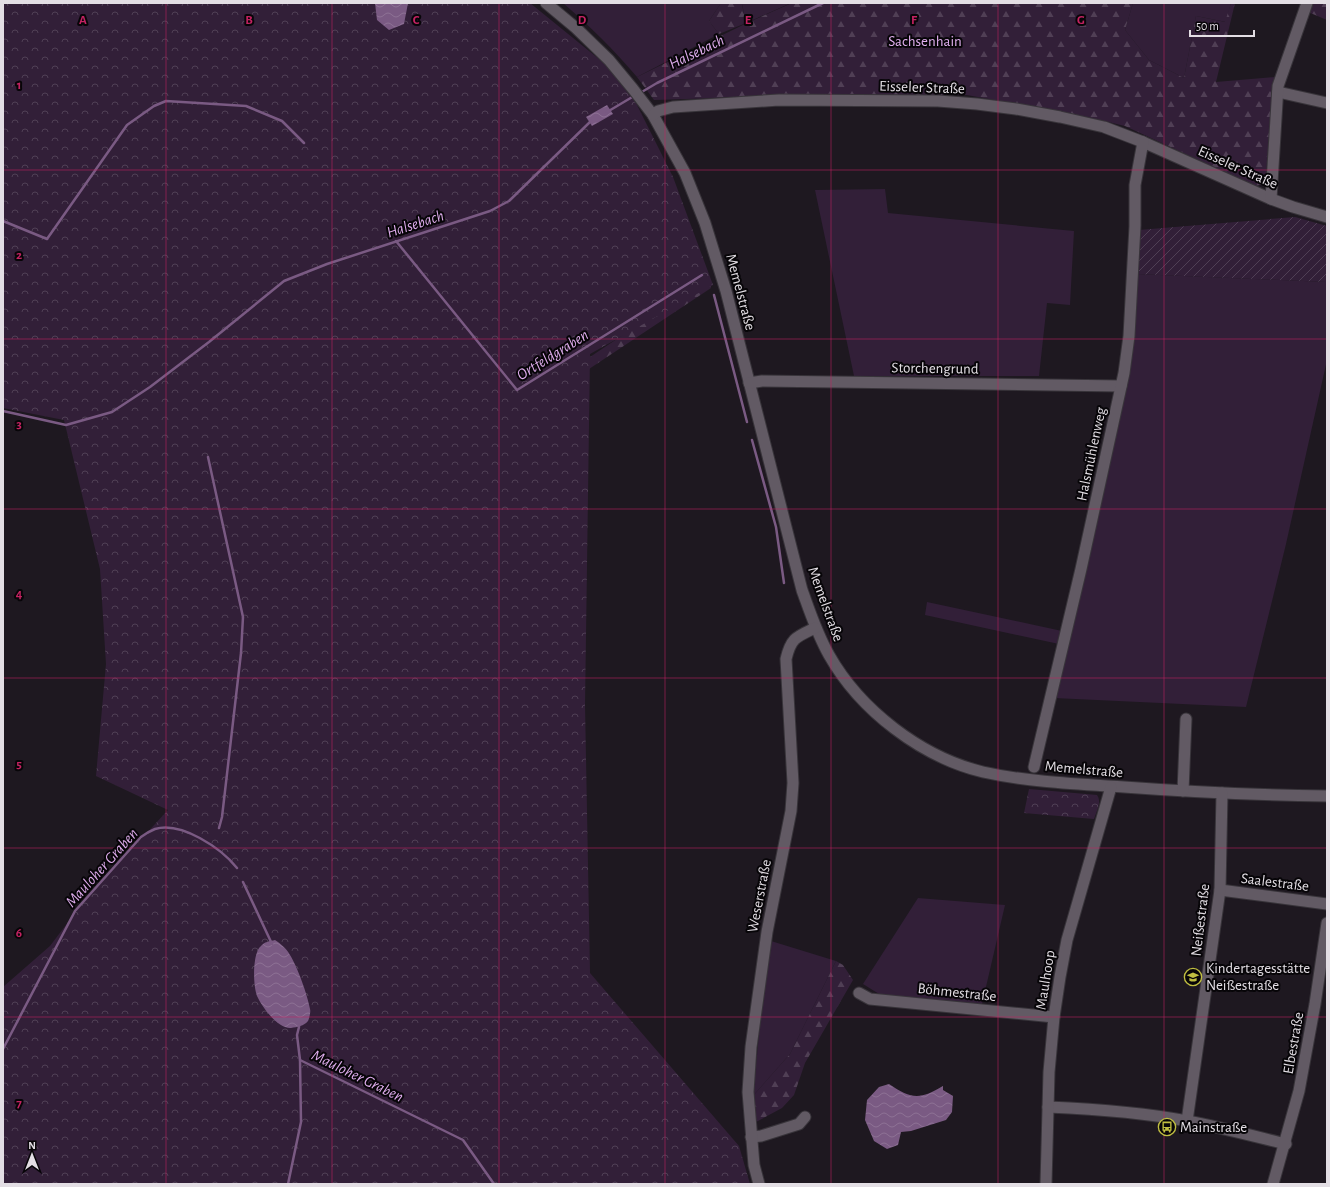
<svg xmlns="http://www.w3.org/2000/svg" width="1330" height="1187" font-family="'Alegreya Sans',sans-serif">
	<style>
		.grass { fill: #321f38 }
		.forest { fill: url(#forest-firs) }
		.park { fill: url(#park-crowns) }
		.garden { fill: url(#garden-furrows) }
		.water { fill: url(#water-waves) }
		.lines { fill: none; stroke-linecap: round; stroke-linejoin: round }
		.stream { stroke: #7a5a83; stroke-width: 2.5 }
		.minor-casing { stroke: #38343a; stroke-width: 13 }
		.minor { stroke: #625a64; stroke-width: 11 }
		.grid { fill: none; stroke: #c42262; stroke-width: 1; stroke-opacity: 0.55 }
		.labels { text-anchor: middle; stroke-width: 4; stroke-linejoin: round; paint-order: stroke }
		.park-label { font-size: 15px; fill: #e2b0f0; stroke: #070508 }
		.street-label { font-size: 15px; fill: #e3dee4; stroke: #070508 }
		.poi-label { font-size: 15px; fill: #e3dee4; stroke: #070508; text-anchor: start }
		.water-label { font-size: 16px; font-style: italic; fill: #deacec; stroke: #070508 }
		.grid-label { font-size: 13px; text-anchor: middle; font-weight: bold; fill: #c42262; stroke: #070508; stroke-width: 4; stroke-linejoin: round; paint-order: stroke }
	</style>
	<defs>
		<pattern id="forest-firs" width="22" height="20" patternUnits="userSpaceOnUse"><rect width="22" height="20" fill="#321f38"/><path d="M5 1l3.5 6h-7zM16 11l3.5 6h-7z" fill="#503f55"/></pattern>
		<pattern id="park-crowns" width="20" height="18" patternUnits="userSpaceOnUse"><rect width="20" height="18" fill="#321f38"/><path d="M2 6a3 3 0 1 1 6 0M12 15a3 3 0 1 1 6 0" fill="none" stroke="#503f55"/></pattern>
		<pattern id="garden-furrows" width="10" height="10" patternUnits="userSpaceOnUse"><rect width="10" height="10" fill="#321f38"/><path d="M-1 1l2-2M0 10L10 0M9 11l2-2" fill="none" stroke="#503f55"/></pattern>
		<pattern id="water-waves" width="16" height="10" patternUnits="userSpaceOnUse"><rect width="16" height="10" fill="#7a5a83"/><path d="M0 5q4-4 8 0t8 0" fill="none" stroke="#8d7194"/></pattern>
	</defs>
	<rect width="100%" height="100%" fill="#1e1820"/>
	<g class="grass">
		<path d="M563,3H721L709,21L719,34L637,77C614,50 590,26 563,3Z"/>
		<polygon points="743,3 791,3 746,23 742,4"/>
		<polygon points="1133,3 1231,3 1226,22 1196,16 1184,78 1149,60 1125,30"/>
		<polygon points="885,189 888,213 1074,231 1070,305 1047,303 1039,376 854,376 815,190"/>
		<polygon points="1137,274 1327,282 1327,360 1286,544 1246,707 1054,698 1129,371"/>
		<polygon points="927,602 1062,631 1059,644 925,615"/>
		<polygon points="918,898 1005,905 982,1004 884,997 863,984"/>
		<polygon points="771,941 836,961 790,1054 753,1096 763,993"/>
	</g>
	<g class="forest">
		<polygon points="721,3 743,3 742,5 746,23 719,34 709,21"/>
		<polygon points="792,3 1133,3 1125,30 1149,60 1184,78 1196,16 1225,22 1231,3 1235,3 1216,82 1275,77 1265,184 1255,186 1125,126 1088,117 967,95 812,95 654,100 637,77 747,23"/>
		<polygon points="1310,3 1327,3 1327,20 1308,12"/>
		<polygon points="708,278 711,288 589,369 587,359"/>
		<polygon points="836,961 843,965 853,980 805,1063 794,1095 782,1108 756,1122 753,1096 790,1054"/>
	</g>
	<g class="park">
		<polygon points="3,3 530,3 605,64 636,103 673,177 713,285 590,354 585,705 590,973 739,1146 750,1184 3,1184 3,987 50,946 84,901 168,810 96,776 106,664 100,569 64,420 3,408"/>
		<path d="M1029,789L1097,795C1102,802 1097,810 1094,819L1024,813Z"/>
	</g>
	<polygon class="garden" points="1295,217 1327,226 1327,282 1137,274 1139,230"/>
	<g class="water">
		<polygon points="375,3 408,3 404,24 389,30 377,20"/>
		<polygon points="607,105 613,114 592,126 586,117"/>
		<path d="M275,940C281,944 286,948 290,955C297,966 308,996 310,1009C311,1012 309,1019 308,1021C304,1026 297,1027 291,1028C278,1029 262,1007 257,996C253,986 252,953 261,946C264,942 270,941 275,940Z"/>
		<path d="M889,1084C911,1099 920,1100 943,1086V1090L953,1096L952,1112L946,1120L911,1131L901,1132L898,1145L887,1149L874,1141L865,1120L867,1100L879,1087Z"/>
	</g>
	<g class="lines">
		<g class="stream">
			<polyline points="640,93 657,83 823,3"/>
			<polyline points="607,112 634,96"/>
			<polyline points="3,221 47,239 127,125 154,106 166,101 246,106 282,121 304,143"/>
			<polyline points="396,241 517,390 702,275"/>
			<polyline points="714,295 747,422"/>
			<polyline points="3,411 66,425 112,412 150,387 209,342 284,281 327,264 490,211 509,201 591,121"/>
			<polyline points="752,440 776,527 784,583"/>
			<polyline points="208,457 243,617 241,653 222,817 219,828"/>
			<polyline points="243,882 272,944"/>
			<path d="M3,1049L75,911L141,837C145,834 150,831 155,829C181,821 221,848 237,868"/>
			<polyline points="300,1060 463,1140 494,1184"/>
			<polyline points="288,1184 301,1122 300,1060 297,1035 299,1027 299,1025"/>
		</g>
		<defs>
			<g id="minor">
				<path d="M546,3L576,28L609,60L633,89L653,115L685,173L705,223L726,291L802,590C810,612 817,634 829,655C860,710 921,757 983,772C1028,782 1077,784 1124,787C1191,792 1259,795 1327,796"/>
				<polyline points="1278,92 1327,103"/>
				<polyline points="653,115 658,111 673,107 779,100 938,101 977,104 1016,109 1060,117 1104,127 1143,142 1271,199 1293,207 1327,217"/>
				<polyline points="1271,199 1278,86 1307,3"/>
				<polyline points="749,383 762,381 1121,386"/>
				<polyline points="1034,767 1081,569 1124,373 1129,336 1135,226 1135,185 1143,142"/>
				<polyline points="1183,791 1186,719"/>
				<polyline points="1220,890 1327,904"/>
				<polyline points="859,993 870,999 1054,1017"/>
				<path d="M1048,1107C1094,1109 1141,1112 1187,1121C1220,1127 1253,1136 1286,1144"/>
				<polyline points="1187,1121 1220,890 1222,793"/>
				<polyline points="751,1137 761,1136 799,1124 805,1117"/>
				<path d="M759,1184L754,1165L748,1092L751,1047L767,932L791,811L793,783L786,659C791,638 796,637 815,628"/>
				<polyline points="1046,1184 1049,1072 1054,1017 1060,977 1067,940 1111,787"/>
				<polyline points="1273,1184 1299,1091 1315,1004 1327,923"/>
			</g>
		</defs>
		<use href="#minor" class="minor-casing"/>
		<use href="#minor" class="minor"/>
	</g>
	<path class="grid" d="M166,3V1184M332,3V1184M499,3V1184M665,3V1184M831,3V1184M998,3V1184M1164,3V1184M3,170H1327M3,339H1327M3,509H1327M3,678H1327M3,848H1327M3,1017H1327"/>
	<defs>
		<symbol id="school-ring" viewBox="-11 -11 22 22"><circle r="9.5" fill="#070508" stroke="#c0be41" stroke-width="1.5"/><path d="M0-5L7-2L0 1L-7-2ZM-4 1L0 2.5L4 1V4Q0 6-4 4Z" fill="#c0be41"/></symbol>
		<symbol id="bus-ring" viewBox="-11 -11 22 22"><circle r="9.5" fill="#070508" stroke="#c0be41" stroke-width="1.5"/><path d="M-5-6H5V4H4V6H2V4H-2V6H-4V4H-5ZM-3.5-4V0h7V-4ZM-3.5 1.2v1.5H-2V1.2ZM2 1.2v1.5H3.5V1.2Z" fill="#c0be41"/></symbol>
	</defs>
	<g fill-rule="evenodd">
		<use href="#school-ring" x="1183" y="967" width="20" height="20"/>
		<use href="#bus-ring" x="1157" y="1117" width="20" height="20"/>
	</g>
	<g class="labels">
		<g class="park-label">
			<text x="925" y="46">Sachsenhain</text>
		</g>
		<g class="street-label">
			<text transform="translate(922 87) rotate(2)" y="5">Eisseler Straße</text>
			<text transform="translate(1238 167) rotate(24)" y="5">Eisseler Straße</text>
			<text transform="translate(741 292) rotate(75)" y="5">Memelstraße</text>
			<text transform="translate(935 368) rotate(1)" y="5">Storchengrund</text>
			<text transform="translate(1091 454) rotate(-78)" y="5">Halsmühlenweg</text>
			<text transform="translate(826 604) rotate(70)" y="5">Memelstraße</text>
			<text transform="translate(1084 769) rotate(5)" y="5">Memelstraße</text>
			<text transform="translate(1275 882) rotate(7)" y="5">Saalestraße</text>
			<text transform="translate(759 896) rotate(-79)" y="5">Weserstraße</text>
			<text transform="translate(1200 920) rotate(-83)" y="5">Neißestraße</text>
			<text transform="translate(1045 980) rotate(-81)" y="5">Maulhoop</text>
			<text transform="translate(957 992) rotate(6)" y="5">Böhmestraße</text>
			<text transform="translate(1293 1043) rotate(-80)" y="5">Elbestraße</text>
		</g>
		<g class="poi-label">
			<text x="1206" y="973">Kindertagesstätte<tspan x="1206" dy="17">Neißestraße</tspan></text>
			<text x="1180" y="1132">Mainstraße</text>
		</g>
		<g class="water-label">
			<text transform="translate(696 51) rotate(-26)" y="6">Halsebach</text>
			<text transform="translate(415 223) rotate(-18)" y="6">Halsebach</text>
			<text transform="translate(552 354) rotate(-32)" y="6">Ortfeldgraben</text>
			<text transform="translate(101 867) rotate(-48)" y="6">Mauloher Graben</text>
			<text transform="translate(358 1075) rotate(26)" y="6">Mauloher Graben</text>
		</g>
	</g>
	<g class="grid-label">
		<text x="83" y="24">A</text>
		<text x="249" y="24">B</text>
		<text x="416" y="24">C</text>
		<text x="582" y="24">D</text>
		<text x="748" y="24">E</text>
		<text x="914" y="24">F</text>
		<text x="1081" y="24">G</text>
		<text x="19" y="89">1</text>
		<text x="19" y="259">2</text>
		<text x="19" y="428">3</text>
		<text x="19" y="598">4</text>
		<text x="19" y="768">5</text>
		<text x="19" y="937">6</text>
		<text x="19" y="1107">7</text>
	</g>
	<rect width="1330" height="1187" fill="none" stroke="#e3dee4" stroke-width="8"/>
	<g transform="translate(32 1155)" stroke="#070508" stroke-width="3" paint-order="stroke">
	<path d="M0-3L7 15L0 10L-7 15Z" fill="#e3dee4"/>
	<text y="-6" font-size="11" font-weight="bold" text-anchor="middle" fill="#e3dee4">N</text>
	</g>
	<path d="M1190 30v6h64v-6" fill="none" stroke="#e3dee4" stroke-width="2"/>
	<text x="1196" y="30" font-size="12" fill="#e3dee4" stroke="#070508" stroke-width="3" paint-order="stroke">50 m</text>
</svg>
